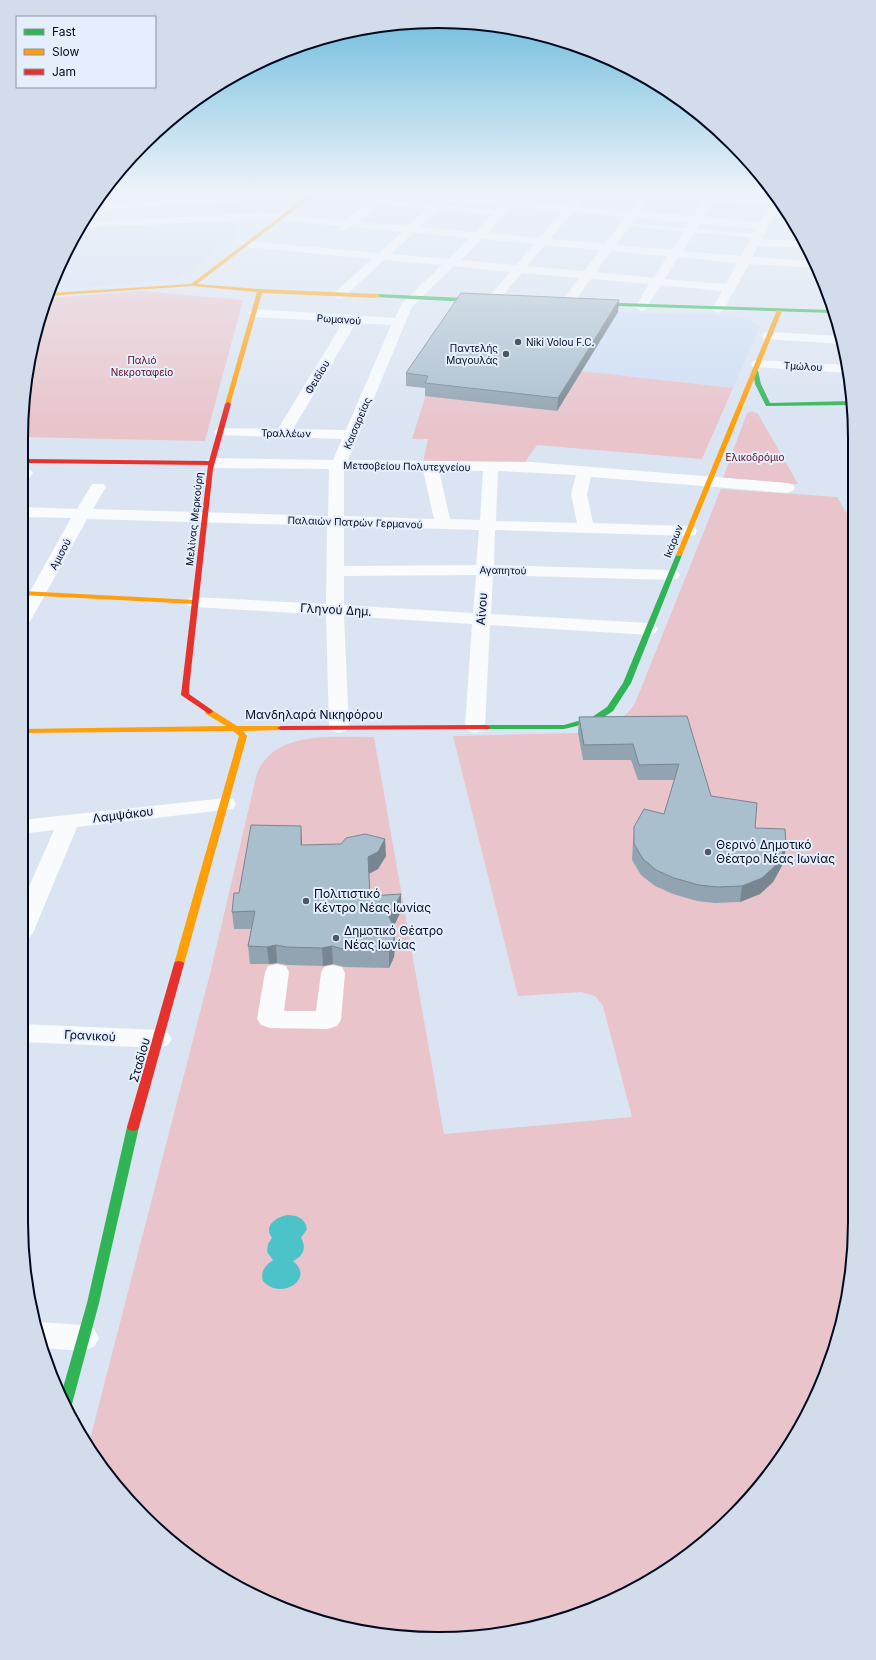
<svg xmlns="http://www.w3.org/2000/svg" width="876" height="1660" font-family="Inter,sans-serif">
	<style>
		.built { fill: #cfdef5 }
		.green { fill: #e9c4cb }
		.water { fill: #4cc2c9 }
		.lines { fill: none; stroke-linecap: round; stroke-linejoin: round }
		.lane { fill: #f9fbfd; fill-rule: evenodd }
		.street { fill: #f9fbfd; fill-rule: evenodd }
		.fast { fill: #30b455; fill-rule: evenodd }
		.slow { fill: #ff9f0a; fill-rule: evenodd }
		.jam { fill: #e5322d; fill-rule: evenodd }
		.wall { fill: #92a4b1 }
		.shaded-wall { fill: #778690 }
		.building { fill: #aabfce; stroke: #778690 }
		.poi-dot { fill: #4c576b; stroke: #e5eefc; stroke-width: 1.5 }
		.labels { text-anchor: middle; stroke-width: 4; stroke-linejoin: round; paint-order: stroke }
		.far-street-label { font-size: 10px; fill: #000b22; stroke: #e5eefc }
		.far-poi-label { font-size: 10px; fill: #000b22; stroke: #e5eefc; text-anchor: start }
		.far-park-label { font-size: 10px; fill: #5f081a; stroke: #e5eefc }
		.street-label { font-size: 12px; fill: #000b22; stroke: #e5eefc }
		.poi-label { font-size: 12px; fill: #000b22; stroke: #e5eefc; text-anchor: start }
		.rim { fill: none; stroke: #000b22; stroke-width: 2 }
	</style>
	<rect width="100%" height="100%" fill="#dae4f2"/>
	<g class="built">
		<polygon points="233,221 236,235 177,280 50,290 64,253 80,228"/>
		<polygon points="618,312 729,316 747,319 760,326 733,388 582,371"/>
	</g>
	<g class="green">
		<polygon points="142,291 243,300 205,441 22,437 22,411 35,330 47,298"/>
		<polygon points="618,312 582,371 733,388 702,459 537,445 525,462 423,462 428,439 412,439 428,388"/>
		<polygon points="752,411 758,414 798,484 723,478 747,413"/>
		<path d="M721,489L837,497L852,522L854,1249L841,1330L812,1407L769,1476L733,1517L670,1569L622,1596L546,1625L466,1638H410L330,1625L278,1607L207,1569L163,1535L107,1476L88,1447L211,970L257,773C277,729 334,738 374,737L444,1134L632,1117L603,1006L595,996L581,992L518,996L453,736L578,733C601,729 625,723 636,701Z"/>
	</g>
	<path class="water" d="M287,1215C297,1215 305,1218 307,1229L301,1238C307,1248 303,1256 293,1261C316,1279 280,1301 263,1281C260,1271 265,1266 273,1260L267,1252L268,1244L272,1238C263,1226 276,1217 287,1215Z"/>
	<g class="lines">
		<g class="lane">
			<polygon points="376,200 500,211 503,213 500,215 374,203"/>
			<polygon points="626,223 757,234 760,236 757,238 624,226 624,224"/>
		</g>
		<g class="street">
			<path d="M379,194H391L358,222L408,226L437,200L404,197L399,194H455L506,200L511,194H522L517,201L567,205L577,194H588L578,206L630,211L642,194H653L640,212L693,216L704,200L659,197L654,194H718L773,199L776,196L781,206H779L762,239L801,241L805,247L758,246L752,257L813,261L817,268L749,264L724,309L718,313L712,309L722,291L661,285L645,310L641,311L635,307L649,284L591,279L571,306L567,307L561,303L579,278L522,273L495,304L491,305L485,301L510,272L454,266L412,307L348,460L531,462L787,483L793,485L795,488L793,491L787,493L591,477L587,494L593,523L689,526L695,527L697,531L695,535L689,536L495,530L494,565L671,570L677,571L680,575L677,579L671,580L493,575L491,614L649,623L655,625L658,629L655,633L649,635L490,625L485,727L482,731L475,733L468,731L465,727L472,624L344,616L349,727L346,731L339,733L332,731L329,727L326,615L195,607L189,606L186,602L189,598L195,597L326,604L327,526L87,519L31,620L28,624L22,625V606L71,518L22,517V507L77,509L92,484H104L106,487L93,509L328,516L329,469L212,468L207,466L204,463L207,460L212,458L333,460L342,439L216,435L214,432L216,429L221,428L278,429L343,322L254,317L248,313L254,309L395,318L402,303L442,265L384,260L343,298L339,299L333,295L335,292L372,259L246,247L240,244L246,241L379,253L402,232L351,227L343,231L339,230V226L261,219L80,228L84,222L261,213L346,220ZM448,201L500,206L476,232L420,227ZM714,201L769,205L760,222L704,217ZM511,207L562,211L539,238L488,233ZM573,212L625,217L605,244L550,239ZM636,218L689,223L672,250L616,245ZM700,224L756,229L741,256L683,251ZM413,233L470,238L448,259L391,254ZM482,239L534,244L516,265L461,260ZM545,245L600,250L584,271L527,266ZM611,251L667,256L654,278L596,272ZM678,257L737,263L726,284L665,279ZM356,323L391,325L346,430L293,429ZM344,469L423,470L434,519L344,516ZM439,470L483,471L480,520L450,519ZM498,471L576,475L571,494L577,523L496,521ZM344,526L479,530L476,565L344,566ZM476,575L473,613L344,605V576Z"/>
			<polygon points="238,196 242,197 243,199 242,201 91,210 95,204"/>
			<polygon points="769,332 839,336 841,344 764,339 762,336 764,333"/>
			<polygon points="758,360 846,365 849,373 753,367 751,364 753,361"/>
			<polygon points="22,464 27,466 33,473 28,480 22,482"/>
			<polygon points="225,798 233,799 236,804 233,809 77,827 33,933 29,938 21,941 21,905 54,830 21,834 21,820"/>
			<polygon points="277,964 286,966 289,972 284,1011 316,1011 321,973 324,967 333,965 342,967 345,973 341,1020 337,1026 328,1029 270,1028 261,1025 257,1019 265,972 268,966"/>
			<polygon points="21,1024 159,1030 168,1033 172,1039 168,1045 159,1048 21,1042"/>
			<polygon points="38,1322 83,1325 94,1329 99,1338 94,1347 83,1351 41,1348 34,1323"/>
		</g>
		<g class="fast">
			<polygon points="377,294 487,299 490,301 487,303 375,297 374,296"/>
			<polygon points="590,302 832,310 833,313 588,305 587,304"/>
			<polygon points="753,370 758,371 761,384 770,403 851,401 851,405 766,406 755,384"/>
			<polygon points="679,553 682,555 631,683 613,711 598,721 564,729 483,729 482,727 486,725 564,725 592,717 607,707 623,683 676,555"/>
			<polygon points="133,1123 137,1124 139,1127 99,1303 72,1404 70,1408 67,1409 61,1395 87,1303 127,1127 129,1124"/>
		</g>
		<g class="slow">
			<polygon points="310,194 315,194 197,284 260,289 377,294 380,296 377,298 262,293 230,405 225,404 257,292 192,286 48,296 49,293 191,284"/>
			<polygon points="777,310 782,311 682,555 681,556 677,556 676,555"/>
			<polygon points="22,591 195,600 199,602 195,604 22,595"/>
			<polygon points="206,710 212,710 237,726 281,726 285,728 281,730 243,731 247,736 184,964 183,966 175,966 174,964 239,736 233,731 22,733 22,729 226,726 206,714 205,712"/>
		</g>
		<g class="jam">
			<polygon points="228,402 231,404 213,469 189,689 189,694 212,710 213,712 209,714 181,695 208,465 25,463 22,461 25,459 209,461 225,404"/>
			<polygon points="486,725 490,727 489,729 281,730 277,728 281,726"/>
			<polygon points="179,961 183,962 184,964 139,1127 137,1130 133,1131 129,1130 127,1127 174,964 175,962"/>
		</g>
	</g>
	<g class="wall">
		<polygon points="618,312 557,411 425,396 425,388 406,386 406,373"/>
		<polygon points="687,716 711,796 755,828 784,862 773,882 760,894 740,902 715,903 697,901 673,894 655,886 641,875 632,860 633,843 634,827 664,814 675,780 638,780 631,760 583,760 578,733 579,717"/>
		<polygon points="302,845 386,856 378,869 369,874 370,896 401,911 394,926 395,929 395,946 394,957 389,968 344,967 333,964 323,966 287,965 277,963 269,964 250,964 248,946 252,929 234,929 232,912"/>
	</g>
	<g class="shaded-wall">
		<polygon points="619,300 618,312 557,411 558,398"/>
		<polygon points="301,826 302,843 302,863 301,845"/>
		<polygon points="385,839 386,856 378,869 368,874 368,857"/>
		<polygon points="786,846 784,862 773,882 760,894 740,902 742,886"/>
		<polygon points="401,894 401,911 390,934 389,917"/>
		<polygon points="395,929 395,946 394,957 389,968 389,951"/>
		<polygon points="276,945 277,963 269,964 267,947"/>
		<polygon points="332,946 333,964 323,966 322,948"/>
	</g>
	<g class="building">
		<polygon points="461,293 619,300 558,398 425,383 428,376 406,373"/>
		<polygon points="687,716 711,796 757,803 755,828 785,829 786,846 775,866 762,878 742,886 717,887 699,885 674,878 656,870 643,859 634,844 634,827 644,809 664,814 679,764 639,765 633,744 584,745 579,717"/>
		<polygon points="251,825 301,826 301,845 341,844 346,838 365,834 385,839 378,852 368,857 370,896 401,894 389,917 395,929 394,939 389,951 343,949 332,946 322,948 286,947 276,945 267,947 248,946 255,911 232,912 234,893 239,893"/>
	</g>
	<linearGradient id="sky" x2="0" y2="1"><stop stop-color="#69badc"/><stop offset="0.45" stop-color="#eef3f9"/><stop offset="1" stop-color="#eef3f9" stop-opacity="0"/></linearGradient>
	<rect width="876" height="427" fill="url(#sky)"/>
	<g class="poi-dot">
		<circle cx="518" cy="342" r="4"/>
		<circle cx="506" cy="354" r="4"/>
		<circle cx="708" cy="852" r="4"/>
		<circle cx="306" cy="901" r="4"/>
		<circle cx="336" cy="938" r="4"/>
	</g>
	<g class="labels">
		<g class="far-street-label">
			<text transform="translate(339 319) rotate(4)" y="4">Ρωμανού</text>
			<text transform="translate(803 366) rotate(3)" y="4">Τμώλου</text>
			<text transform="translate(317 377) rotate(-59)" y="4">Φειδίου</text>
			<text transform="translate(357 423) rotate(-67)" y="4">Καισαρείας</text>
			<text transform="translate(286 433) rotate(1)" y="4">Τραλλέων</text>
			<text transform="translate(407 466) rotate(1)" y="4">Μετσοβείου Πολυτεχνείου</text>
			<text transform="translate(194 519) rotate(-84)" y="4">Μελίνας Μερκούρη</text>
			<text transform="translate(355 522) rotate(2)" y="4">Παλαιών Πατρών Γερμανού</text>
			<text transform="translate(673 541) rotate(-68)" y="4">Ικάρων</text>
			<text transform="translate(60 554) rotate(-62)" y="4">Αμισού</text>
			<text transform="translate(503 570) rotate(1)" y="4">Αγαπητού</text>
		</g>
		<g class="far-poi-label">
			<text x="526" y="346">Niki Volou F.C.</text>
			<text x="498" y="352" text-anchor="end">Παντελής<tspan x="498" dy="12">Μαγουλάς</tspan></text>
		</g>
		<g class="far-park-label">
			<text x="142" y="364">Παλιό<tspan x="142" dy="12">Νεκροταφείο</tspan></text>
			<text x="755" y="461">Ελικοδρόμιο</text>
		</g>
		<g class="street-label">
			<text transform="translate(482 609) rotate(-86)" y="4">Αίνου</text>
			<text transform="translate(336 610) rotate(3)" y="4">Γληνού Δημ.</text>
			<text x="314" y="719">Μανδηλαρά Νικηφόρου</text>
			<text transform="translate(123 815) rotate(-7)" y="4">Λαμψάκου</text>
			<text transform="translate(90 1036) rotate(3)" y="4">Γρανικού</text>
			<text transform="translate(140 1060) rotate(-74)" y="4">Σταδίου</text>
		</g>
		<g class="poi-label">
			<text x="716" y="849">Θερινό Δημοτικό<tspan x="716" dy="14">Θέατρο Νέας Ιωνίας</tspan></text>
			<text x="314" y="898">Πολιτιστικό<tspan x="314" dy="14">Κέντρο Νέας Ιωνίας</tspan></text>
			<text x="344" y="935">Δημοτικό Θέατρο<tspan x="344" dy="14">Νέας Ιωνίας</tspan></text>
		</g>
	</g>
	<path d="M0 0H876V1660H0ZM438 28H438A410 410 0 0 1 848 438V1222A410 410 0 0 1 438 1632H438A410 410 0 0 1 28 1222V438A410 410 0 0 1 438 28Z" fill="#d3dceb" fill-rule="evenodd"/>
	<path class="rim" d="M438 28H438A410 410 0 0 1 848 438V1222A410 410 0 0 1 438 1632H438A410 410 0 0 1 28 1222V438A410 410 0 0 1 438 28Z"/>
	<rect x="16" y="16" width="140" height="72" fill="#e5eefc" stroke="#8993a5"/>
	<rect x="24" y="29" width="20" height="6" fill="#30b455" stroke="#8993a5"/>
	<text x="52" y="36" font-size="12" fill="#000b22">Fast</text>
	<rect x="24" y="49" width="20" height="6" fill="#ff9f0a" stroke="#8993a5"/>
	<text x="52" y="56" font-size="12" fill="#000b22">Slow</text>
	<rect x="24" y="69" width="20" height="6" fill="#e5322d" stroke="#8993a5"/>
	<text x="52" y="76" font-size="12" fill="#000b22">Jam</text>
</svg>
